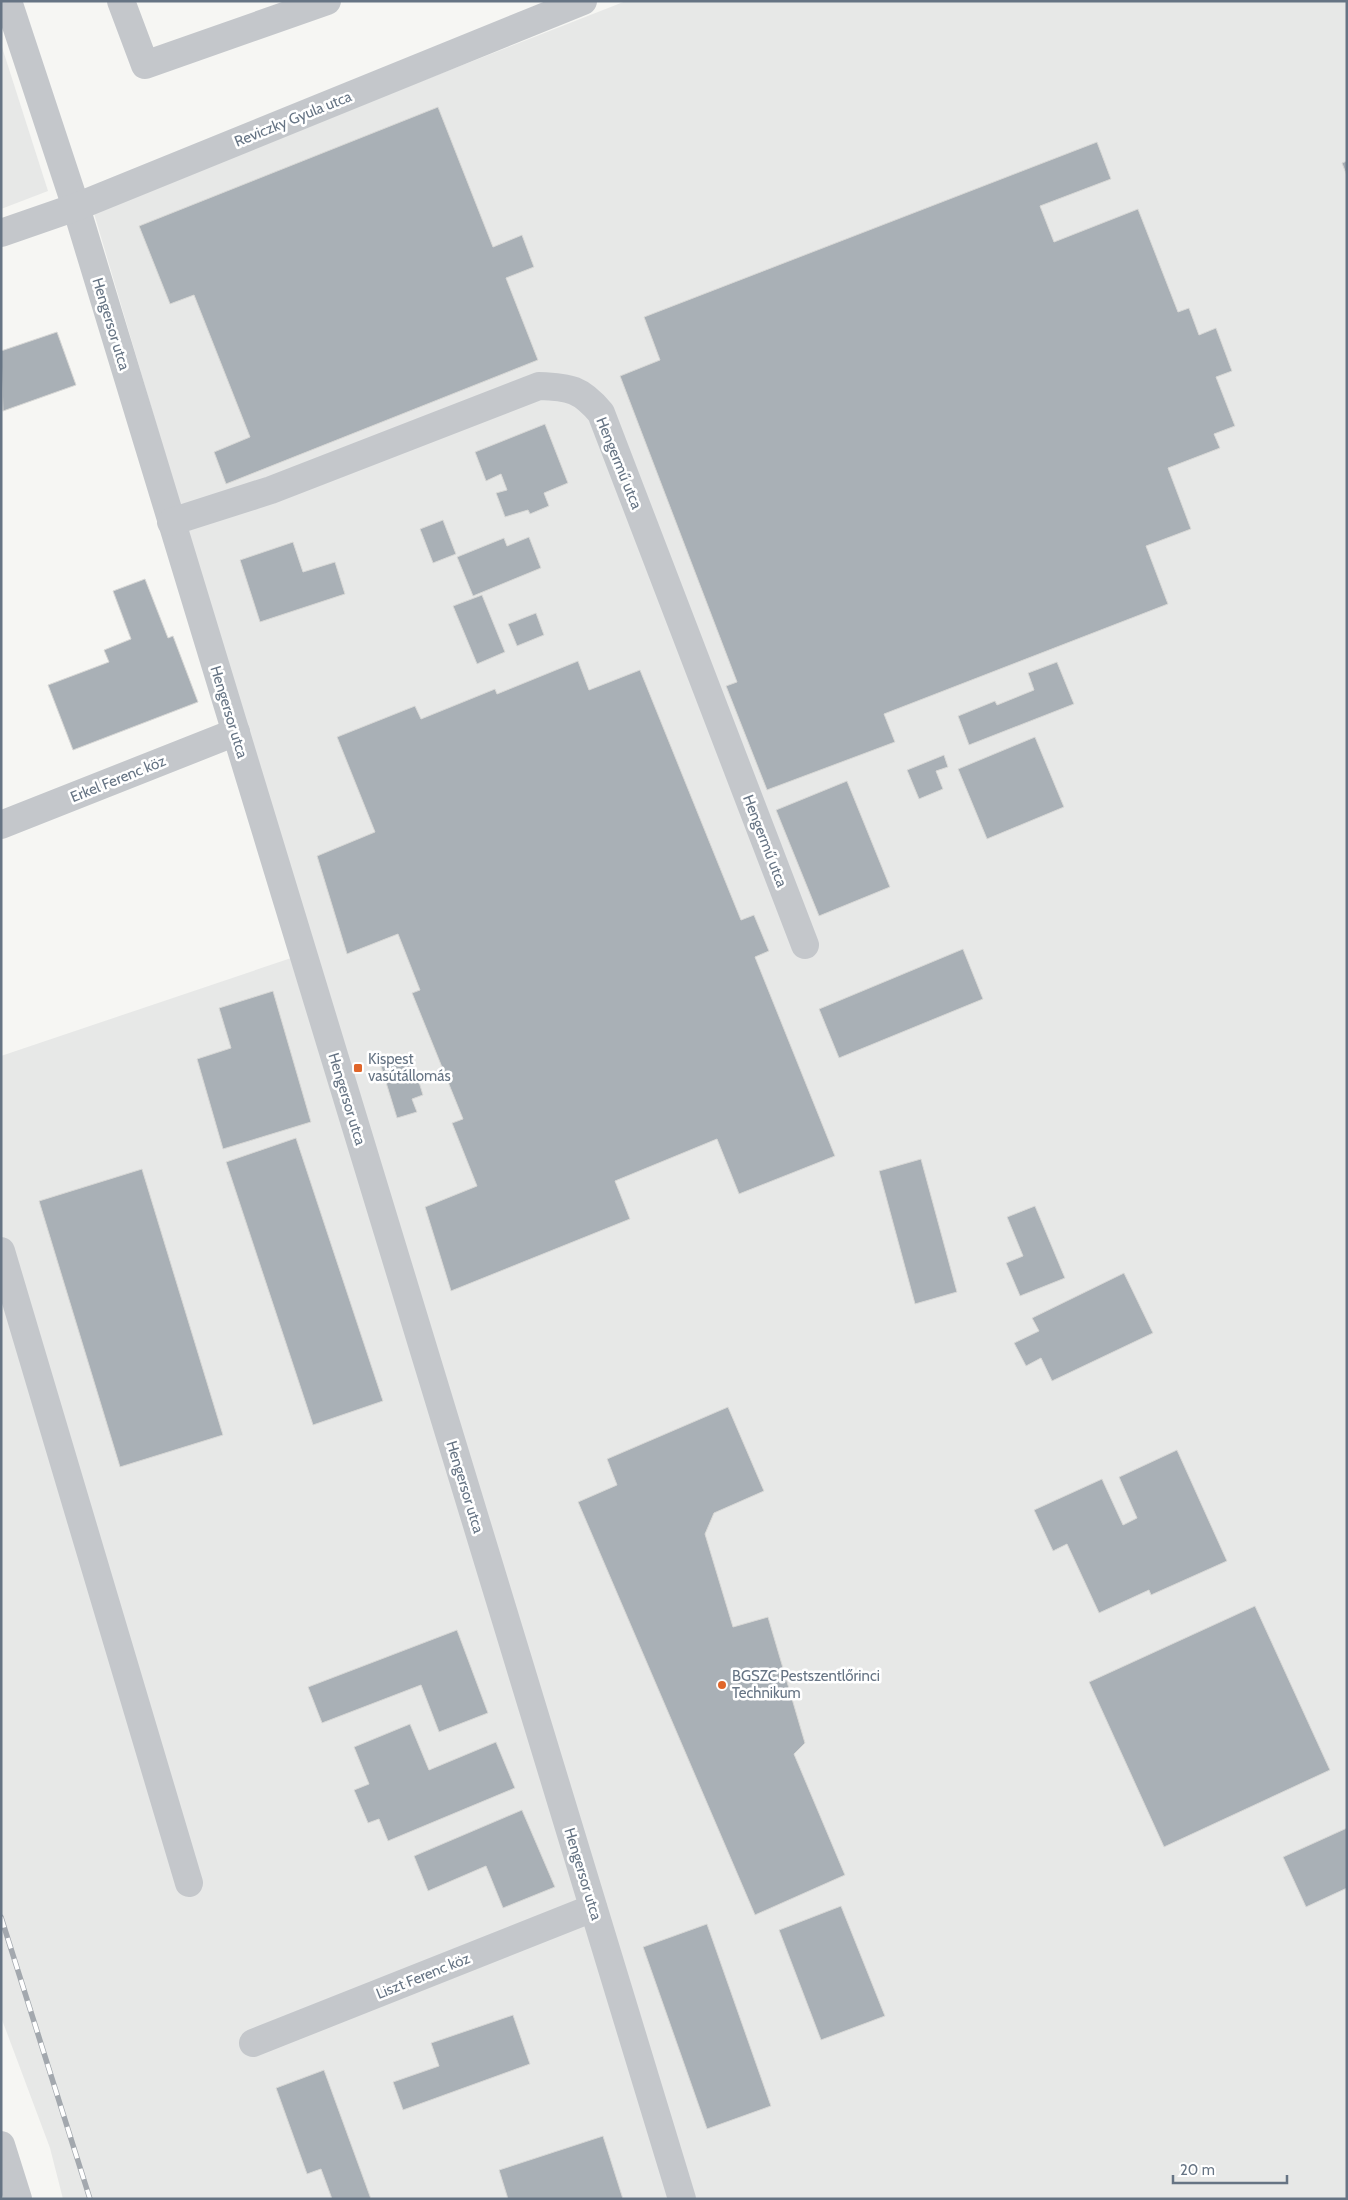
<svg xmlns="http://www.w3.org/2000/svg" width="1348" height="2200" font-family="Cabin,sans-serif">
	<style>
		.built { fill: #e7e8e7 }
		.building { fill: #a9b0b6; stroke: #d8d8d6 }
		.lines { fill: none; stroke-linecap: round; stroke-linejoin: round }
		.minor { stroke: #c4c7cb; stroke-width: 28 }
		.rail-casing { stroke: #a3a8ae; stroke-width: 5.5 }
		.rail { stroke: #fff; stroke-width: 4; stroke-dasharray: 11; stroke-linecap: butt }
		.poi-dot { fill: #e0662a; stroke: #fff; stroke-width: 2 }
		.labels { text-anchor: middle; stroke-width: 5; stroke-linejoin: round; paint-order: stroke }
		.street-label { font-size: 15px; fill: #667484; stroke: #fff }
		.poi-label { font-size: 15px; fill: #667484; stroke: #fff; text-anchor: start }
	</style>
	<rect width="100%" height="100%" fill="#f6f6f3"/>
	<g class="built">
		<polygon points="626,1 1347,1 1347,2199 63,2199 50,2148 1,2017 1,1056 312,951 93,210"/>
		<polygon points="1,44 48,191 1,209"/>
	</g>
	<g class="building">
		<polygon points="438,107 493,247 522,235 534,267 506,278 538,360 226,484 214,452 250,437 194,295 170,304 139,226"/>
		<polygon points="1097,142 1111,179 1040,206 1054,242 1138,209 1178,312 1189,308 1199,335 1216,328 1232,371 1216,377 1235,426 1214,434 1220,448 1168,468 1191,529 1146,546 1168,604 884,714 895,742 767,790 726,686 737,682 620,376 660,360 644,317"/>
		<polygon points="1347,161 1347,176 1342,163"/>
		<polygon points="57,332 76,385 3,411 1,351"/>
		<polygon points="545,424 568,483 544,493 549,506 530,514 528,510 505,517 496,493 507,490 501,474 486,481 475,452"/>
		<polygon points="443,520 456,554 433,563 420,529"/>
		<polygon points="529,537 541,568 473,596 457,557 504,538 507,546"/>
		<polygon points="293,542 303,572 335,562 345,594 260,622 240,560"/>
		<polygon points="145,579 168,638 173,636 198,702 73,750 48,685 109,662 104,650 131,639 113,591"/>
		<polygon points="482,595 505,652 477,664 453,606"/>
		<polygon points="536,613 544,635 517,646 508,624"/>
		<polygon points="578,661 589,690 640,670 741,920 754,915 769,951 755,957 835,1156 739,1194 717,1139 615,1181 630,1219 451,1291 425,1207 477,1186 452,1123 463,1119 412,993 420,990 398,934 347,954 317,856 375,832 337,737 415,706 421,719 495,689 497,694"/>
		<polygon points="1057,662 1074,704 969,745 958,716 995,701 997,705 1034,690 1028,673"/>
		<polygon points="1035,737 1064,807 987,839 958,769"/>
		<polygon points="944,755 948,767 936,771 943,789 919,799 907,770"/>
		<polygon points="847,781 890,887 819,916 776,810"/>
		<polygon points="963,949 983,999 839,1058 819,1009"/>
		<polygon points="273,991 311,1122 223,1149 197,1059 231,1048 219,1008"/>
		<polygon points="410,1053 423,1095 412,1099 417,1112 397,1118 380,1063"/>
		<polygon points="296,1138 383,1401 313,1425 226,1162"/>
		<polygon points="921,1159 957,1292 915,1304 879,1171"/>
		<polygon points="142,1169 223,1435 120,1467 39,1201"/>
		<polygon points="1035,1206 1065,1278 1020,1296 1006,1263 1023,1256 1007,1217"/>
		<polygon points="1124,1273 1153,1333 1052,1381 1041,1358 1026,1366 1014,1343 1039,1331 1032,1318"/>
		<polygon points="728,1407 764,1491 714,1513 705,1534 733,1627 768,1617 805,1743 794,1754 845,1875 755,1915 578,1502 617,1485 607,1459"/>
		<polygon points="1177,1450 1227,1561 1151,1595 1149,1590 1099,1613 1067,1544 1053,1551 1034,1510 1102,1479 1123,1525 1137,1518 1119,1477"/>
		<polygon points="1255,1606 1330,1770 1164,1847 1089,1682"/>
		<polygon points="457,1630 488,1713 439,1732 421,1685 322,1723 308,1687"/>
		<polygon points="410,1724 429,1770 496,1742 515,1788 388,1841 379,1819 368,1823 354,1790 369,1784 354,1747"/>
		<polygon points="522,1810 555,1887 503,1908 486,1866 428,1891 414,1856"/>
		<polygon points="1347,1828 1347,1888 1306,1907 1283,1857"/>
		<polygon points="841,1906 885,2016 821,2040 779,1930"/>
		<polygon points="707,1924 771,2106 707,2129 643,1947"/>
		<polygon points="513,2015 530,2064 403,2110 393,2082 439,2066 431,2043"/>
		<polygon points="324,2070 371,2199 332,2199 321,2169 307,2174 276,2088"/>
		<polygon points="603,2136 623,2199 508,2199 499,2170"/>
	</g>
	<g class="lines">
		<g class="minor">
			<polyline points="8,1 76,207 682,2199"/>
			<polyline points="121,1 145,65 327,1"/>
			<polyline points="1,233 76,207 583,1"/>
			<path d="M171,522L271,490L539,386C570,387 581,389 601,413L805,945"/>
			<polyline points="1,825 236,732"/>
			<polyline points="1,1251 189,1883"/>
			<polyline points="253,2043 593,1908"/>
			<polyline points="1,2145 18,2199"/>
		</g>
		<defs>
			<polyline id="rail" points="1,1917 90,2199"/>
		</defs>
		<use href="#rail" class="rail-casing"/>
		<use href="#rail" class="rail"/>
	</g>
	<g class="poi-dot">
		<rect x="353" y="1063" width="10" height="10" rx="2.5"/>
		<circle cx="722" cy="1685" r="5"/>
	</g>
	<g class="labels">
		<g class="street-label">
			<text transform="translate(293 119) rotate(-22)" y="5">Reviczky Gyula utca</text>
			<text transform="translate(111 324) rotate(73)" y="5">Hengersor utca</text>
			<text transform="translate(619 463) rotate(68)" y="5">Hengermű utca</text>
			<text transform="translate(229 712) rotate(73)" y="5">Hengersor utca</text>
			<text transform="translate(118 779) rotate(-22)" y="5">Erkel Ferenc köz</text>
			<text transform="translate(765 841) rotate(69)" y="5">Hengermű utca</text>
			<text transform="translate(347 1099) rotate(73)" y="5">Hengersor utca</text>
			<text transform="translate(465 1487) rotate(73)" y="5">Hengersor utca</text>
			<text transform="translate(583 1874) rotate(73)" y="5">Hengersor utca</text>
			<text transform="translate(423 1976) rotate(-22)" y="5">Liszt Ferenc köz</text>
		</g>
		<g class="poi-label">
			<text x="368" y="1064">Kispest<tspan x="368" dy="17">vasútállomás</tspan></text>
			<text x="732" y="1681">BGSZC Pestszentlőrinci<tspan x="732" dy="17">Technikum</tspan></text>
		</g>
	</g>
	<rect width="1348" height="2200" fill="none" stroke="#667484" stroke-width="5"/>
	<path d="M1173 2175v8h114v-8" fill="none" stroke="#667484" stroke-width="2.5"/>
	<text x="1180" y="2175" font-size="15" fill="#667484" stroke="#ffffff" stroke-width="4" paint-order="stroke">20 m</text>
</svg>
